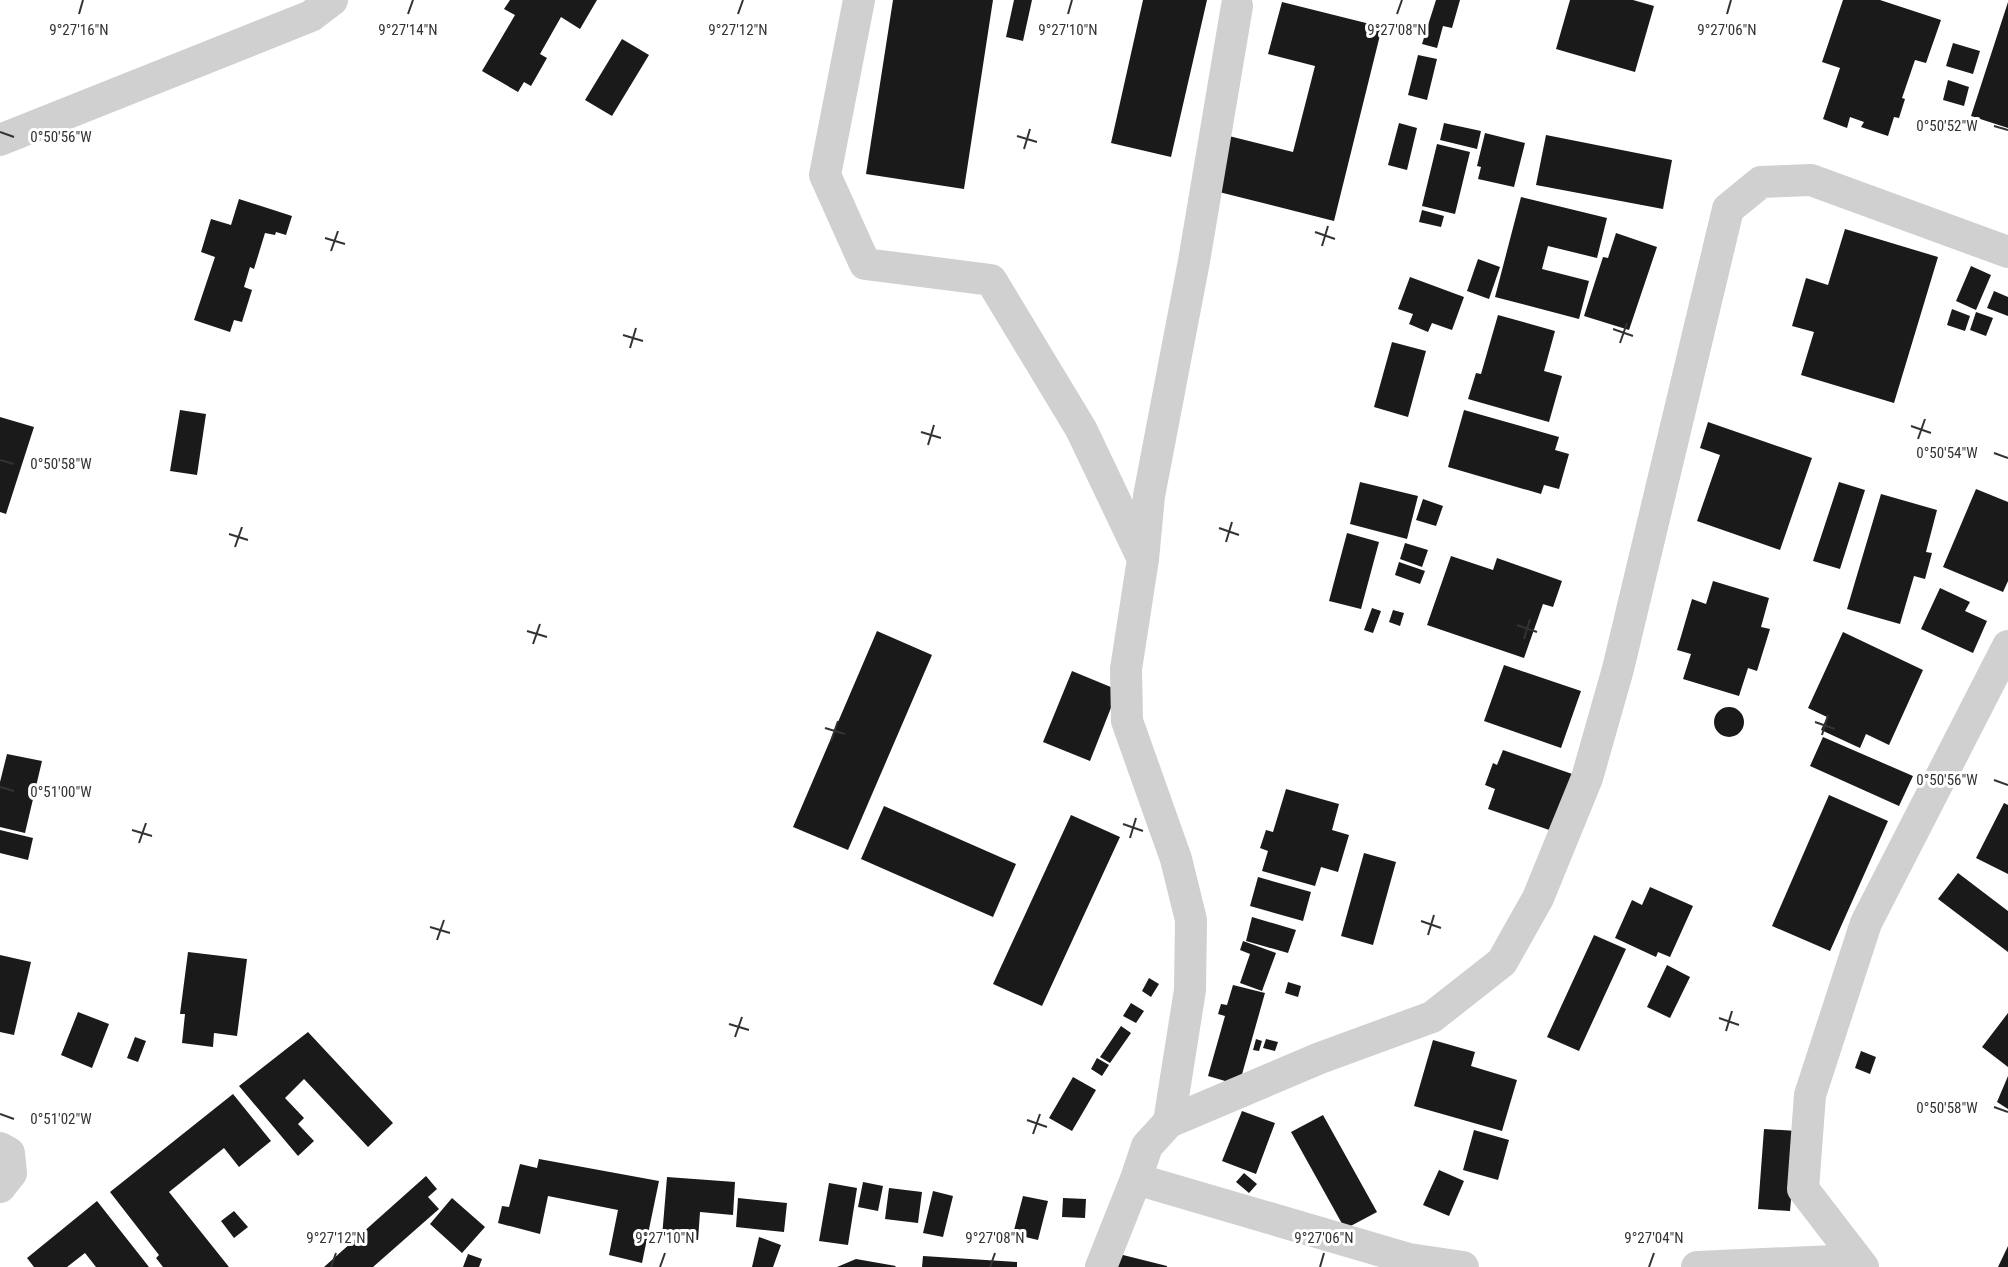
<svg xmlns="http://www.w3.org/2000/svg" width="2008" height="1267" font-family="'Roboto Condensed',sans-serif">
<rect width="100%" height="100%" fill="#fff"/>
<path fill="#1a1a1a" d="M510,0h87l-17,29 -19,-12 -21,37 7,4 -16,28 -7,-4 -6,10 -36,-21 33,-56 -11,-6z
M893,0h100l-29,189 -98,-15z
M1014,0h18l-9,41 -17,-4z
M1143,0h64l-36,157 -60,-14z
M1436,0h24l-8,28 -9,-2 -6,22 -15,-4z
M1570,0h63l21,6 -19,66 -79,-23z
M1843,0h37l61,20 -15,43 -11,-3 -13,38 3,1 -6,19 -5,-1 -6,19 -27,-9 3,-5 -14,-5 -3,11 -24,-9 17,-51 -18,-6z
M1282,2l100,25 -48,194 -119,-30 14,-55 64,16 22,-86 -47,-12z
M2008,2v126l-37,-12z
M622,39l27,16 -37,61 -27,-16z
M1953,43l27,8 -7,23 -27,-8z
M1418,55l19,4 -10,41 -19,-5z
M1948,80l21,7 -5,19 -21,-6z
M1399,123l18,5 -10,42 -19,-5z
M1444,123l37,8 -4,18 -37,-9z
M1485,133l40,10 -11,44 -36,-8 3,-12 -4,-1z
M1546,135l126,25 -9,49 -127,-24z
M1437,144l33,8 -15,62 -33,-8z
M1521,197l86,21 -10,40 -49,-12 -6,23 47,12 -10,38 -84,-22z
M239,199l53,17 -6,19 -10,-3 -1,3 -10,-2 -11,36 -4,-2 -6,20 8,3 -10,32 -8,-2 -4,12 -36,-12 21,-63 -14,-5 10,-33 20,6z
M1422,210l22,6 -3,11 -22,-5z
M1845,229l93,28 -44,146 -93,-28 13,-43 -22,-6 14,-48 22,7z
M1616,233l41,14 -28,83 -45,-14 19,-59 5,1z
M1478,259l22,8 -11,32 -22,-8z
M1971,266l20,9 -15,35 -20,-9z
M1410,277l54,20 -12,33 -20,-7 -4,9 -19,-8 4,-10 -15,-5z
M1994,291l14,6v19l-21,-8z
M1952,309l18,7 -5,15 -18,-6z
M1976,312l17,6 -7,18 -16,-6z
M1498,315l57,16 -11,40 18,5 -13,46 -81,-23 8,-26 5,1z
M1392,342l34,9 -18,66 -34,-10z
M180,410l26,4 -9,61 -27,-4z
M1464,410l95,27 -4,13 14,4 -10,35 -15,-4 -3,9 -93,-27z
M0,417l34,10 -28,87 -6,-2z
M1708,422l104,36 -32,92 -83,-29 23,-66 -20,-7z
M1360,482l58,14 -11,43 -57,-15z
M1839,482l26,8 -25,79 -27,-8z
M1976,489l32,13v79l-5,11 -60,-25z
M1881,494l56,16 -11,42 6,1 -7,26 -11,-3 -14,48 -53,-15z
M1423,499l20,7 -7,20 -20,-6z
M1347,533l32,9 -18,67 -32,-8z
M1405,543l23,7 -6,17 -22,-8z
M1451,556l42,14 4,-12 65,23 -9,26 -10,-3 -19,54 -97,-33z
M1399,562l26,9 -5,13 -25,-9z
M1713,581l56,17 -8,29 9,2 -13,42 -9,-3 -9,28 -56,-17 8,-25 -14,-4 15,-51 14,5z
M1940,588l30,14 -5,9 22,10 -14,32 -52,-24z
M1372,608l9,3 -8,22 -9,-3z
M1393,610l11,3 -4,13 -11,-4z
M877,631l55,24 -84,195 -55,-23z
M1843,632l80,38 -34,75 -23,-11 -6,14 -39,-18 6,-13 -19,-9z
M1504,665l77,26 -20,57 -77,-27z
M1072,671l46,19 -28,71 -47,-19z
M1714 722a15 15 0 1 1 30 0a15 15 0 1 1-30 0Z
M1823,737l90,39 -14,30 -89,-40z
M1503,750l75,26 -20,57 -70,-24 7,-20 -10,-4 8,-22 4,2z
M7,754l35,7 -17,72 -25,-6v-45z
M1286,789l53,15 -7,26 17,5 -11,37 -17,-5 -6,19 -53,-15 6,-20 -8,-3 6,-18 7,2z
M1829,795l59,26 -58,130 -58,-25z
M2004,803l4,2v69l-32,-16z
M884,806l132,58 -23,53 -132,-58z
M1071,815l49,22 -78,169 -49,-22z
M0,830l33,8 -5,22 -28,-7z
M1364,853l32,9 -23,83 -32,-9z
M1958,873l50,38v41l-70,-53z
M1258,877l53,15 -8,29 -53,-15z
M1650,887l43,19 -23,51 -12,-5 -2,5 -41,-19 17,-38 10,5z
M1252,917l44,13 -8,23 -42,-12z
M1594,935l32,14 -47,102 -32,-14z
M1243,941l33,12 -14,38 -22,-8 10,-29 -10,-4z
M188,952l59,7 -10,77 -23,-3 -1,14 -31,-4 3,-29h-5z
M0,955l31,7 -17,73 -14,-3z
M1667,965l23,12 -20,41 -23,-11z
M1149,978l10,6 -8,13 -9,-6z
M1288,982l13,4 -3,11 -13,-4z
M1233,985l32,8 -26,92 -31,-9 17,-60 -7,-2 3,-10 6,1z
M1131,1003l13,8 -8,12 -13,-7z
M78,1012l31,12 -17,44 -31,-13z
M2008,1013v54l-26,-20z
M1121,1026l10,7 -21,30 -10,-6z
M308,1032l85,91 -25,24 -64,-68 -19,19 19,20 -6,6 16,17 -16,15 -59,-70z
M135,1037l11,4 -8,21 -11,-4z
M1256,1039l6,2 -3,10 -6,-1z
M1266,1039l12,3 -3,9 -12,-3z
M1433,1040l42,12 -4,14 46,14 -15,51 -88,-25z
M1861,1051l15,6 -6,17 -15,-6z
M1097,1058l12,7 -7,11 -11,-7z
M2008,1076v33l-11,-7z
M1073,1077l23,13 -24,41 -23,-13z
M233,1094l38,47 -32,26 -15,-19 -55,44 60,75h-66l-7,-9 3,-3 -49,-63z
M1242,1111l33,12 -19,51 -34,-13z
M1323,1115l54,97 -32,17 -54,-97z
M1764,1129l33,2 -7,80 -32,-2z
M1474,1130l35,10 -11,40 -35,-10z
M539,1159l120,22 -17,82 -33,-8 9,-45 -70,-14 -8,38 -42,-11 4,-17 7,1 11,-43 17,4z
M1439,1170l25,11 -15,35 -26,-11z
M1244,1173l13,11 -8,9 -13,-11z
M426,1176l11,13 -9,8 11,12 -66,58h-49z
M667,1177l68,5 -2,33 -33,-3 -2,28 -36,-3z
M863,1182l20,4 -5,25 -20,-4z
M829,1183l28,5 -9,57 -29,-4z
M889,1188l33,4 -4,31 -33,-4z
M933,1191l20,5 -10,41 -20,-4z
M1023,1196l25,5 -10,39 -25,-6z
M452,1198l33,29 -23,26 -32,-29z
M738,1198l49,5 -3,29 -48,-5z
M1063,1198l23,1 -1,19 -23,-1z
M97,1201l52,66h-53l-11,-14 -18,14h-33l-7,-9z
M234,1211l14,16 -14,11 -13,-17z
M759,1237l22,8 -8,22h-21z
M2008,1246v21h-10z
M468,1254l14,5 -3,8h-16z
M1119,1254l48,12v1h-51z
M923,1256l94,6v5h-95z
M856,1259l40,7 -1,1h-58z"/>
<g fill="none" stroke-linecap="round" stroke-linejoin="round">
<path stroke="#d0d0d0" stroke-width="32" d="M859,0l-34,175 40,89 126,16 90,149 62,130
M1237,6l-43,255 -45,235 -6,63 -17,110 1,52 49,138 15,61 -1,70 -21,132 -22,24 -11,33 273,80 54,8
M0,140l311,-124 21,-16
M1169,1122l151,-64 112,-41 70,-55 36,-64 49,-120 31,-109 110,-460 33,-27 50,-2 197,72
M0,1148l9,5 2,20 -11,14
M1101,1267l35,-88
M1697,1267l159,-7
M1863,1267l-60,-78 7,-94 56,-172 142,-277"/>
</g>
<path fill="none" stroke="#333" stroke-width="2" d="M79,14l4,-14M408,14l5,-14M738,14l5,-14M1068,14l4,-14M1397,14l5,-14M1727,14l4,-14M1994,126l14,4M0,132l14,5M1017,136l20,6M1024,149l6,-20M1315,232l20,7M325,238l20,6M1322,246l6,-20M331,251l7,-20M1613,329l20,7M623,335l20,6M1620,343l7,-20M630,348l6,-20M1911,426l20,7M921,432l20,6M1918,439l7,-20M928,445l6,-20M1994,453l14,5M0,460l14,4M1219,528l20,7M229,534l19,6M1226,542l6,-20M235,547l7,-20M1517,625l20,7M527,631l20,6M1524,639l6,-20M533,644l7,-20M1815,722l20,7M825,728l20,6M1822,735l6,-20M831,741l7,-20M1994,780l14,5M0,787l14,4M1123,824l20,7M132,830l20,6M1130,838l6,-20M139,843l7,-20M1421,921l20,7M430,927l20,6M1428,935l6,-20M437,940l7,-20M1719,1018l20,7M729,1024l20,6M1726,1031l6,-20M735,1037l7,-20M1994,1107l14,5M0,1114l14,5M1027,1120l20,7M1033,1134l7,-20M331,1267l5,-14M660,1267l5,-14M990,1267l5,-14M1320,1267l4,-14M1649,1267l5,-14"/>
<g font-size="15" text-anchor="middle" fill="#333" stroke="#fff" stroke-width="6" stroke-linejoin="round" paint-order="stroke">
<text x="79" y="35">9°27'16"N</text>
<text x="408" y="35">9°27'14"N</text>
<text x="738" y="35">9°27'12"N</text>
<text x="1068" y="35">9°27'10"N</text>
<text x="1397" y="35">9°27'08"N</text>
<text x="1727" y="35">9°27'06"N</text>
<text x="1947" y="131">0°50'52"W</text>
<text x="61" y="142">0°50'56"W</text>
<text x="1947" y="458">0°50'54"W</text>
<text x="61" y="469">0°50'58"W</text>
<text x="1947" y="785">0°50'56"W</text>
<text x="61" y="797">0°51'00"W</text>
<text x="1947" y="1113">0°50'58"W</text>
<text x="61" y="1124">0°51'02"W</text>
<text x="336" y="1243">9°27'12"N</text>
<text x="995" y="1243">9°27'08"N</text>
<text x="1654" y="1243">9°27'04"N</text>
<text x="665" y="1243">9°27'10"N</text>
<text x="1324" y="1243">9°27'06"N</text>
</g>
</svg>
